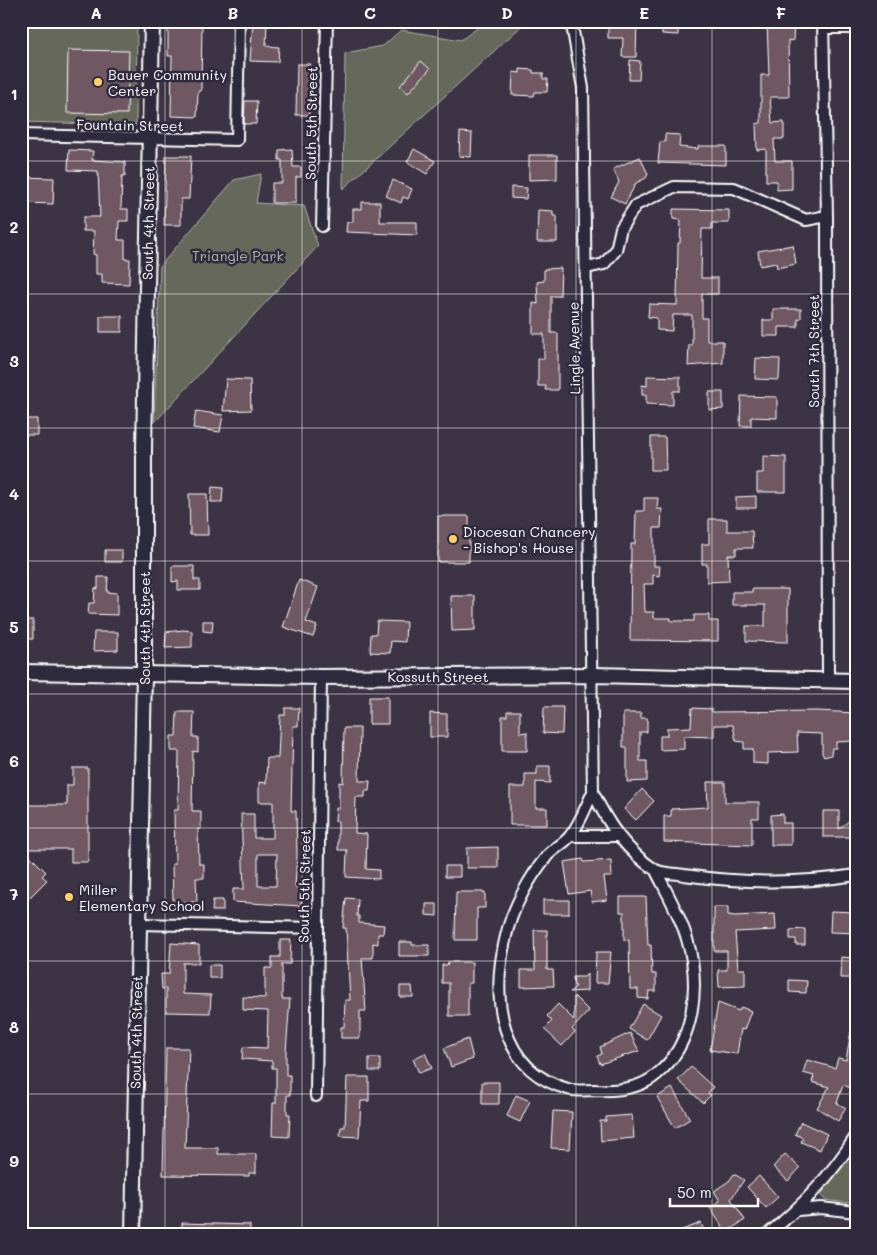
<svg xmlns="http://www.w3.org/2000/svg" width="877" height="1255" font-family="Mali,sans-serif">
<rect width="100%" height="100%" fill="#3c3344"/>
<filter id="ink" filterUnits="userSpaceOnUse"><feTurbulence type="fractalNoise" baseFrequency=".02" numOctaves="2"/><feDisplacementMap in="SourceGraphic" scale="10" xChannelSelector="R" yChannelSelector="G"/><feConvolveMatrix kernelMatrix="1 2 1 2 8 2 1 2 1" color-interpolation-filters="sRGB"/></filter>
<g filter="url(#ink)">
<path fill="#65685a" stroke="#b2b4ac" d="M21,21h116l-1,104 -115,-3z
M487,21h40l-184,168 2,-136 38,-7 18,-16 60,10z
M261,174l-5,29 48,3 14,40 -164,177 6,-157 74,-86z
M856,1146v58l-31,-4 -4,-4 1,-3z"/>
<path fill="#705962" stroke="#fff" fill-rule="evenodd" d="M168,21h34l-1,70h-3l-1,26 -26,-1 1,-60h-4z
M253,21l14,1 -1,24 13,1 -1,15 -28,-1z
M663,21l15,1v13l-16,-1z
M767,21l27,1 -1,19 -5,-1 1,57h-19l2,26 12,-1v17h-10l1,22h17v28l-15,1v-9h-11v-32l-9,1 -1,-26 5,-1v-48h8z
M608,22h29l-1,35h-14l1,-19h-15z
M68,50l61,1 -2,63 -60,-1z
M630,60l10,1 -1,19h-10z
M421,61l9,8 -22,24 -8,-7z
M297,64h13l-1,51h-13z
M520,69l13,1v3h10v6h5l-1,13h-12l-1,4 -22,-1 1,-23 7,1z
M245,101h12l-1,23h-12z
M460,132l12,1 -1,24 -12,-1z
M665,134l15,1 -1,12 19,2v-3h28v19l-68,-2 2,-21h5z
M292,149l1,18h8v10h-5v26h-24v-20h10v-23h-3v-10z
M414,149l21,12 -8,13 -20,-12z
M69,150l24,1 -1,9 33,2v14h-3l-1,33h7v12h-9l-1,19h7v19h5l-1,25 -27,-1v-9h-6v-19l-3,-1 1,-23h-11v-14h17l-2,-46 -30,-1z
M529,155h28v24l-28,1z
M166,156h25l-2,43h-8v26h-17z
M640,157l8,17 -2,4 -10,5 -11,21 -14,-7 8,-15 -6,-13z
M21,177l33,1 -1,26 -28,-1v-4h-4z
M393,180l19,9 -4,10 -5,-2 -2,6 -15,-7z
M511,187l16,1 -1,11 -15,-1z
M362,202h18v20h37v13l-71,-3 1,-10h6v-13h9z
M673,209l56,1v13h-17v6h-10l-1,49h17v16h-16v24h5v23h16v22l-35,3 1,-21h3v-30h-19l-1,16 -15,-1v-12l-9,-1 1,-13 28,1 1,-62h2l1,-23 -8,-1z
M538,210l15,1v5h4v26h-20z
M793,245l3,19 -19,4 -1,-5 -16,3 -2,-15z
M561,268l-1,28h-9v37h7v57h-13l1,-4h-8v-27h6v-25h-11v-31l5,1 -1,-22 7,-1v-12z
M773,309h28v9l-3,1v8h-19v9h-16v-16h10z
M100,316h22v16h-22z
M756,358l24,1 -1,21 -24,-1z
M647,376l33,1v14h-7v14l-27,-1v-9h-4v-10l5,1z
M226,379l24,1 1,30 -28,1z
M709,392h14v17l-14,1z
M741,396l36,1v21l-26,-1v9h-11z
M196,411l27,4 -3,17 -27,-4z
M21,419h16v16h-16z
M651,437h14l1,33h-15z
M763,456l23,1v35h-29v-19h6z
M212,487l11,1 -1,14h-11z
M189,494h18l1,41h-18z
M756,496v12h-20v-11z
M644,498h14l-1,11h5l-1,19h-7v38h6l-1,10 -6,-1v9h-9l1,28h9v6h17v3h23v-6h15v6h9v20l-88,-1 1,-96h4l1,-33h8z
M438,516h31v46h-31z
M709,519h18v12h25l1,17h-17v7h-8l1,26 -22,1v-18h-5v-20h7z
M105,550h17v12h-17z
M172,566h22v14h6v10h-22v-9l-6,1z
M98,577h10l-1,15 10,1v22l-29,-1 1,-11h5l1,-15 3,1z
M299,580l19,7 -12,35 11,4 -4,11 -30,-10z
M752,589h36v53l-42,-1v-15h19v-21h-33v-13h20z
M451,596h24v34l-23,1z
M21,620h12v19h-12z
M203,621h10l-1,11 -9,-1z
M377,621l29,1 -1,20 -14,-1 -1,12 -20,-1 1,-18h5z
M183,630l9,1v16l-27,1 1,-16z
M94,632h24v18l-25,1z
M369,697h19v27h-19z
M544,707h19l-1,27 -19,-1z
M285,708h14l-1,18h-5l-2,85h5l1,43 -2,33h7l-1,19 -68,-4v-13h11l-3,-75h13v24h19v-36h-14v-20l7,1 1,-25h11l2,-43h5zM258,854h19l-1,32h-18z
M692,708l20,1v3l106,-1 38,2v28l-20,1v6h-4l-1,7 -7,2 -2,-4v-19l-25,-1 1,19 -30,1v11l-15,-1v-14h-9v-7l-8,-1 -3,-16h-19v12l-30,-1v13l-24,1v-14h7v-8l24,-1z
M507,711h13v22l7,-1v19h-25v-35h5z
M177,712h17l-1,25h5v15l-5,-1 -1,60h9v18h-3l1,35h5v14h-8l1,24h-24l-1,-38h3l-1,-54h4l1,-59h-8v-15h5z
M430,713l17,1v23h-17z
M623,713h18v5h6v14h-7v29h7v20l-20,1v-35h-4z
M344,728h16l-1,53h11l-1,10h-4v6h-9l-1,36 12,1 -1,35 13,1v9l-33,-2 1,-27h-9v-29h-3l1,-13h3v-26l4,1z
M537,766h13v17l-14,-1v26h11v17h-37v-38h15v-13h12z
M73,768h15v94h-17v-13h-48l23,23 -4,4 5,4 -26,26v-101h46v-20h6z
M707,782h18v20h34v16h-7v27l-88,-3v-26h7v-7l37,-2z
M642,789l12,12 -18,19 -12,-11z
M823,811h16v18l17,-14v22h-33z
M783,814v9h8v22h-20v-30z
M498,847v21h-31v-20z
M583,859l1,3 27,-2 1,17h-8l3,23 -15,2 -2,-11 -21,3 -5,-32z
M445,866h15v11h-15z
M456,892h29v16h-8v32h-22z
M620,897h26l2,48h3l1,29h4v17h-7l-1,8 -10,-1v-9h-8l-1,-49h-5v-28h-4z
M346,898l12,1 -1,17h2v7l25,2 -1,9h-5v10l-5,-1v15h-11l4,53h-6v27h-19v-11h3l1,-27h5l-4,-72h-3z
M213,900h10v11h-11z
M543,900h26v14h-26z
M426,904h11v12l-11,-1z
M714,907h14v8l7,1 40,-2 1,16 -41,2 3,37h7v17l-26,1 -1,-17h9v-19h-13z
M831,911l25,1v21l-26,-1z
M805,929v16h-9v-6h-6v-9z
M534,930h13v40h6l1,16 -33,1v-17h14z
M280,940h11l-1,24h-8v35h8l-4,53v23h4v20h-3v19h3l-1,23 -17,-1 1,-33h3v-35h-4v-7l-30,-2 1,-12 24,1 1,-37 -25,-1v-13l22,1v-30h7v-11h8z
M399,942h13v3h17v11h-30z
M171,943l28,2v18h-16v31l28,1 -1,18 -44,-1v-23h-4l-1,-15h8z
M596,952h15l-3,31h-13z
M841,957l15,1v20h-16z
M448,962h24v21h-4v33h-19v-33h-7v-18h5z
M209,965h11v13h-11z
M587,974v17l-17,1 6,-6h-2l-1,-9h11z
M789,980l18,1 -1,12 -17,-1z
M400,986h12l1,11h-13z
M574,996l15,15 -17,18 3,3 -13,14 -18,-17 8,-8 -5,-5 11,-12 16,16z
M718,1003l21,8 2,-4 10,4 -7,19 -3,-1 -4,25 -27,-4z
M643,1004l18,11 -14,25 -18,-11z
M851,1031h5v59l-13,-5 -6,18 9,5 -8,13 -21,-13 12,-21 -17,-5 2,-6 -11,-3 4,-13 28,8 3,-10 8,2z
M630,1033l9,18 -39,13 -3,-8 5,-2 -2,-7z
M468,1039l5,20 -22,8 -7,-19z
M166,1048h23l-4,100h33v6h38v19h-7v3l-86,-1z
M425,1053l7,15 -13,5 -6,-14z
M369,1058h11v13h-11z
M691,1067l22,20 -5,6 3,2 -8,8 -25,-23z
M347,1077h22v24h-8l-2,36 -19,-1 1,-9h4z
M482,1082h17v22h-17z
M672,1088l18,31 -15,9 -18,-31z
M516,1095l14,6 -10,21 -13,-6z
M553,1111l19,1 -2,37 -19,-1z
M632,1115l2,23 -33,3 -1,-20h6v-4z
M801,1122l26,12 -7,16 -19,-8 2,-4 -8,-4z
M785,1154l15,14 -12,13 -15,-14z
M734,1174l10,6 -13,19 14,21 -19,12 -16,-24 10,-7 -6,-10 15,-10z
M759,1176l19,21 -12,11 -19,-21z
M182,1223l68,2v9h-68z
M701,1223l4,11h-31v-1z"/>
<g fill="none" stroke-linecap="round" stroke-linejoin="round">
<g stroke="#fff" stroke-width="14">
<path id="street" d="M569,21l4,10 10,57 10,704c-7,14 -13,32 -23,44 -6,8 -16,12 -23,20 -18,22 -35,53 -41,80 -15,60 -8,134 62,153 8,3 18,1 26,1 20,1 46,-1 62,-15 39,-31 45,-90 31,-136 -7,-24 -20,-46 -31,-68
M823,21l4,195 1,464
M823,28h33
M21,135l216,5 2,-119
M322,226l5,-205
M587,268l17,-4 12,-14 5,-22 15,-23 38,-18 60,1 72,32 21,-4
M593,792c14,31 32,58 61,77 7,5 21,4 30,6 56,8 115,9 172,0
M570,836h47
M139,924l178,4
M316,1096l5,-419
M798,1210l23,-2 35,4
M768,1234c35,-28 64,-60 88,-98"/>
</g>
<g stroke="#fff" stroke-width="18">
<path id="secondary" d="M21,672l300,5 272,-2 263,6
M133,1234l11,-561v-224l8,-428"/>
</g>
<use href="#street" stroke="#2f2a3d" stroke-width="10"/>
<use href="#secondary" stroke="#2f2a3d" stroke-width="14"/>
</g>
</g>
<path fill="none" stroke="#fff" stroke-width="1" stroke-opacity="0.55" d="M165,21v1213M302,21v1213M438,21v1213M576,21v1213M712,21v1213M21,161h835M21,294h835M21,428h835M21,561h835M21,694h835M21,828h835M21,961h835M21,1094h835"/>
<g fill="#ffd166" stroke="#2f2a3d" stroke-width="2">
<circle cx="98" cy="82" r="5"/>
<circle cx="453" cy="539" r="5"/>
<circle cx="69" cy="897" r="5"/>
</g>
<g text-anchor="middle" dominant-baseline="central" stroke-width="5" stroke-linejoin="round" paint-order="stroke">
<g font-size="14" fill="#fff" stroke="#2f2a3d" text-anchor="start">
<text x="108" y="74">Bauer Community<tspan x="108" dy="16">Center</tspan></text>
<text x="463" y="531">Diocesan Chancery<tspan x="463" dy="16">- Bishop's House</tspan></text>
<text x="79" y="889">Miller<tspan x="79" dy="16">Elementary School</tspan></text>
</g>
<g font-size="14" fill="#fff" stroke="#2f2a3d">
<text transform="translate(311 123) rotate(-89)">South 5th Street</text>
<text transform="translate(130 125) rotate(1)">Fountain Street</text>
<text transform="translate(148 223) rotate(-89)">South 4th Street</text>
<text transform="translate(574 348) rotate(-91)">Lingle Avenue</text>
<text transform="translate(813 351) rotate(-90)">South 7th Street</text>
<text transform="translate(144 628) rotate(-90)">South 4th Street</text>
<text x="438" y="676">Kossuth Street</text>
<text transform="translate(304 886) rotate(-89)">South 5th Street</text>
<text transform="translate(136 1032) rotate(-89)">South 4th Street</text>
</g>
<g font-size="14" fill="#b2b4ac" stroke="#2f2a3d">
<text x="238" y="255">Triangle Park</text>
</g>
</g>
<rect width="877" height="1255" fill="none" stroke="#2f2a3d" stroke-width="55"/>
<path d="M670 1198v8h88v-8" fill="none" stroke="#ffffff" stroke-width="2.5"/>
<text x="677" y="1198" font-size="15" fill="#ffffff" stroke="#2f2a3d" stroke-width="4" paint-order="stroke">50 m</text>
<rect x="28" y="28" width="822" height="1200" fill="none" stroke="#fff" stroke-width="2"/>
<g font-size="16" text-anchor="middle" font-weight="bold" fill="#fff">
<text x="96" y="19">A</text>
<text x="233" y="19">B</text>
<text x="370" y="19">C</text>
<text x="507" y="19">D</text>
<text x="644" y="19">E</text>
<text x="781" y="19">F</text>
<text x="14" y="100">1</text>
<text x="14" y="233">2</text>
<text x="14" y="367">3</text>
<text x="14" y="500">4</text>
<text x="14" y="633">5</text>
<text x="14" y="767">6</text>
<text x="14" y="900">7</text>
<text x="14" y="1033">8</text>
<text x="14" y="1167">9</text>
</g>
</svg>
